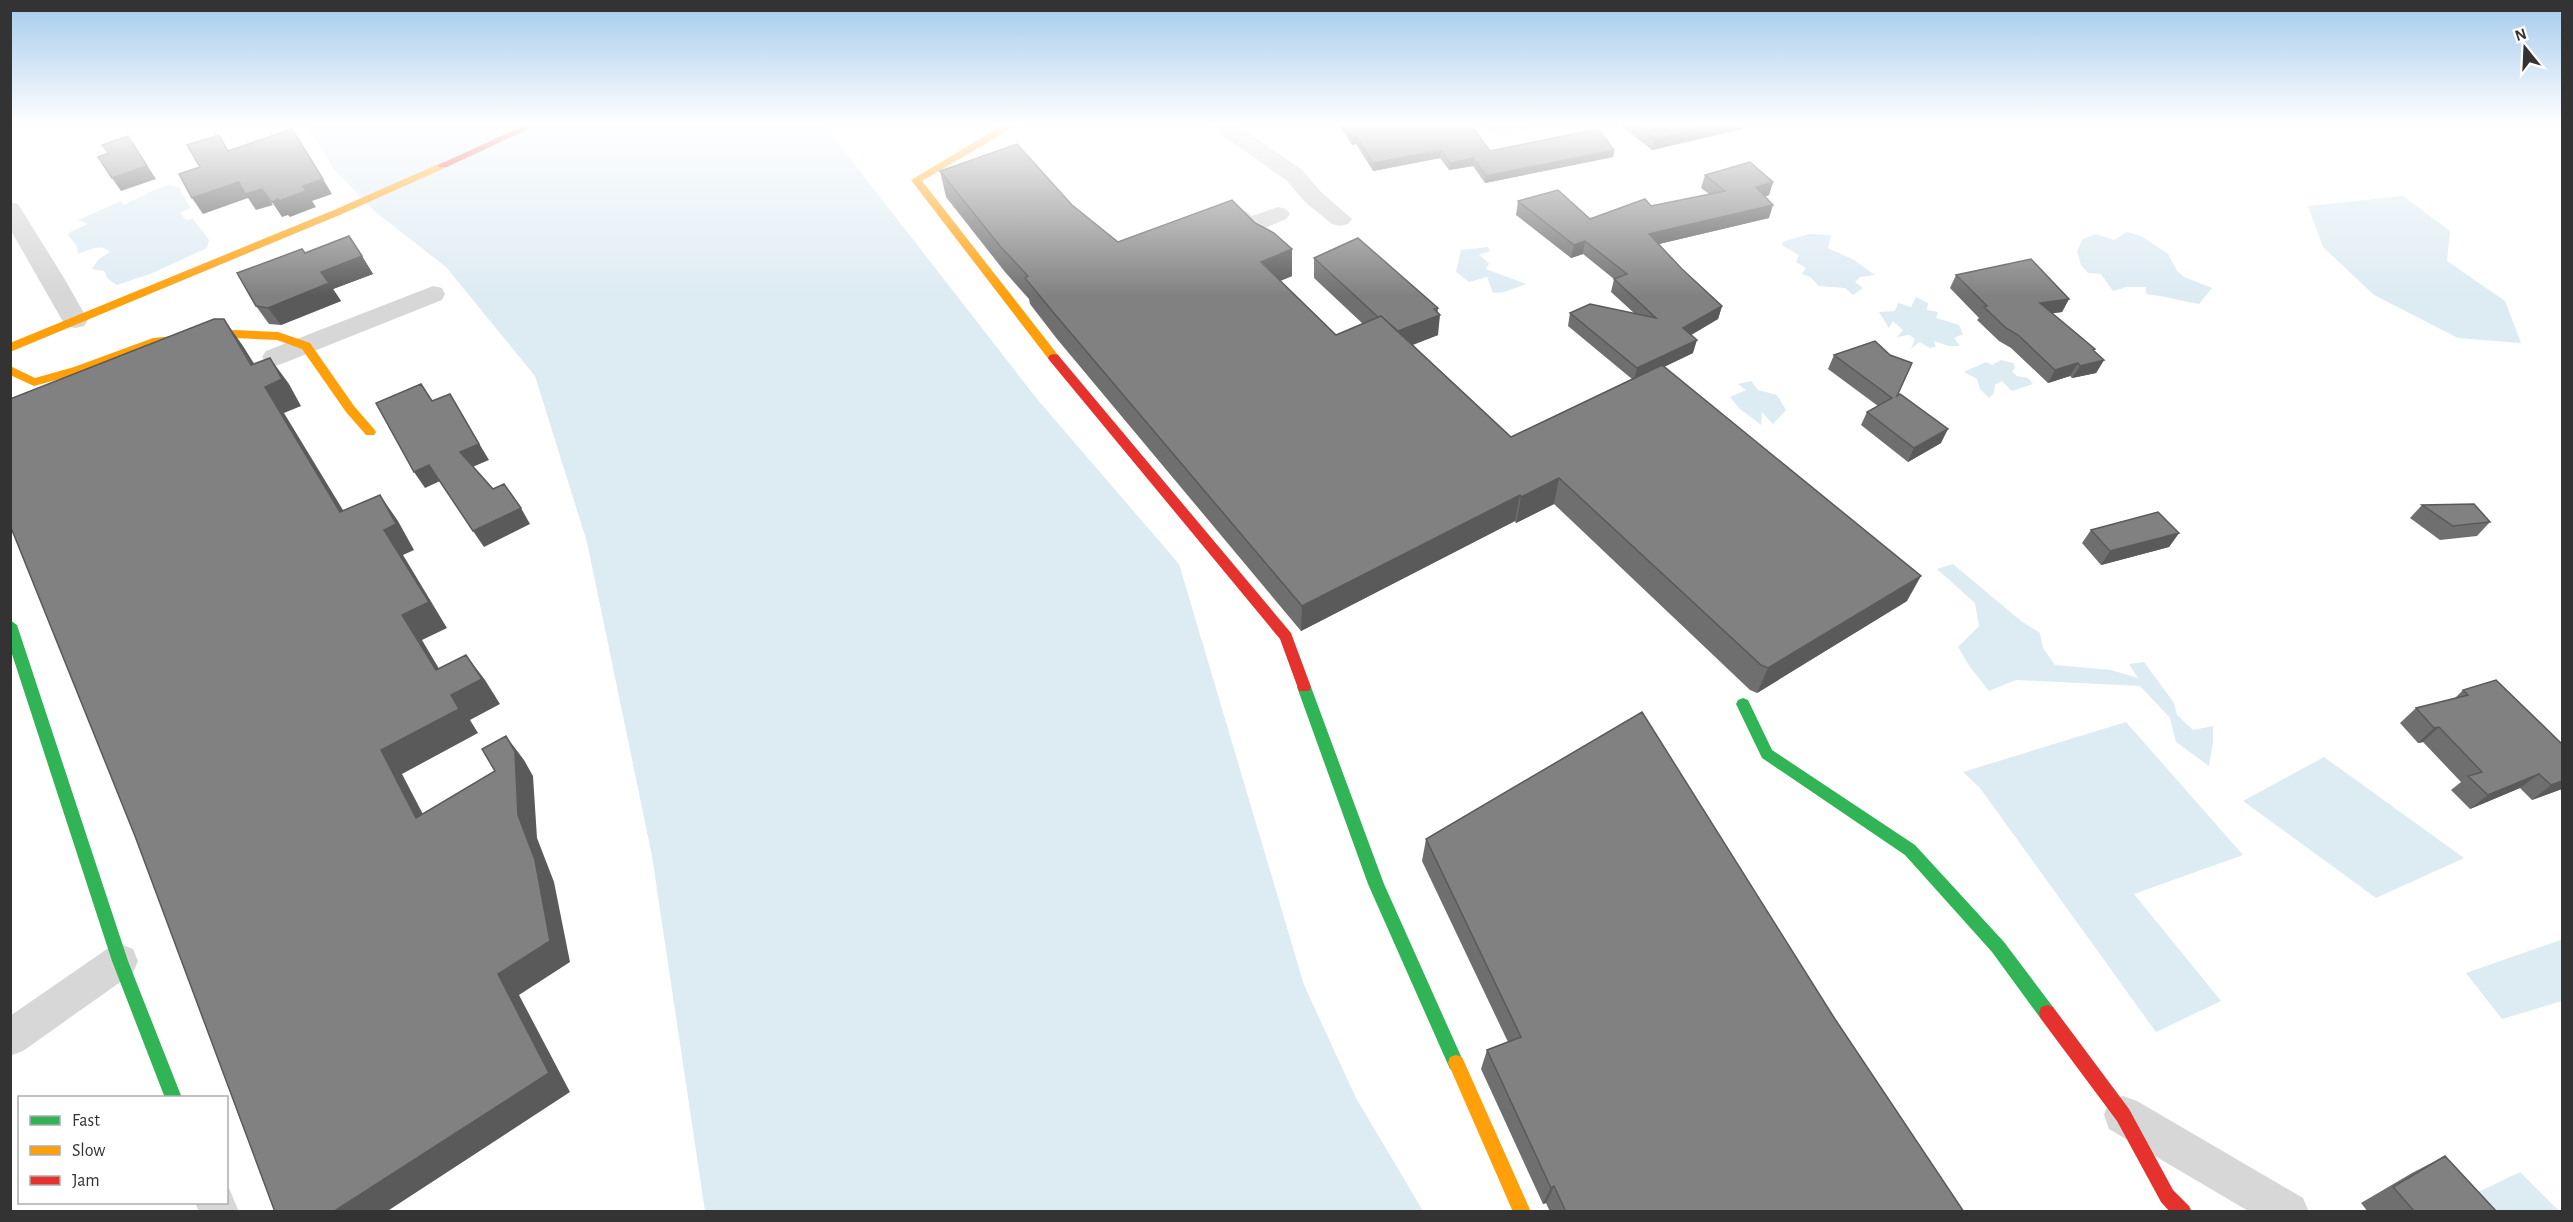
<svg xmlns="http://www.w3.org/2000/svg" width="2573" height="1222" font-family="'Alegreya Sans',sans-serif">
<rect width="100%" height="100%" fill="#fff"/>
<path fill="#ddebf3" d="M306,125h518l213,274 142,165 125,421 52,113 67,113h-718l-53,-355 -65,-314 -52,-166 -89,-109 -73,-57 -39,-41z
M1489,125h50l-38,11 -12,-5z
M170,185l9,2 11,21 -10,5 6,7 7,-1 16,21 -2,8 -57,26 -33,11 -9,-6 -4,-8 -12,-2 7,-10 11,-7c-9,-9 -21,-2 -32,2l-1,-8 -9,-11 2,-3 18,-8 -10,-4 43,-19 2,4c17,-7 29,-16 47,-20z
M2403,196l47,35 -3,30 58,40 16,42 -63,-5 -84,-43 -51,-48 -15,-41z
M2127,232l14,4 27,18 9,17 7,6 28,11 -13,16c-18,-3 -34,-8 -53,-10v-7h-19l-14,4 -12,-17 -13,-1 -7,-8 -4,-14 6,-12 13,-5 18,6z
M1809,234l22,1 -3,13 26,12 21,15 -15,2 -5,5 8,6 -10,7 -8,-7 -26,-2 -9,-9 -8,-3 4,-6 -10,-6 3,-7 -16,-9 -1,-4z
M1488,247l2,4 -11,4 10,8 -3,6 40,15 -22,8 -11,1 -6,-16 -18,5 -13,-10 5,-22z
M1916,297l12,6 -1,7 11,2 -2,6 23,7 4,9 -9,4 6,8h-11l-15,-5 2,6 -6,1 -11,-6 -8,7 4,-10 -6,-4 -12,2 6,-7 -10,-9 -4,7 -10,-16 16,-1 3,-8 13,4z
M2001,360l12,3 2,5 -3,4 5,4 11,2 5,6 -21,7 -10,-10 -7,4 -1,8 -5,5 -9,-9 -3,-10 -13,-7 22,-10 6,3z
M1751,381l7,9 19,5 9,15 -13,14 -11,-12 -1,13 -21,-16 -10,-12 16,-7 -8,-6z
M1953,564l68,57 19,12 3,15 12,17 56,5 27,8 -9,-14 15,-2 30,41 3,12 16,15 20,-4v16l-4,24 -33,-24 -6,-24 -30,-32 -124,-6 -27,11 -19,-24 -12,-20 21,-21 -4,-23 -38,-34z
M2126,722l117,133 -109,39 87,107 -65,31 -176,-244 -17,-16z
M2324,757l140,101 -88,40 -133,-97z
M2561,940l1,61 -60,18 -36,-46z
M2520,1172l39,39h-69l-18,-16z"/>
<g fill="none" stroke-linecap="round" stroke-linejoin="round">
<path fill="#d7d7d7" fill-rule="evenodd" d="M1212,125h25l65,45 19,22 31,27 -4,5 -8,2 -8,-2 -27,-22 -19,-22 -71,-50z
M10,202l8,2 46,74 24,42 -4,6 -9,2 -9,-2 -4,-6 -52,-91z
M1278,207l8,2 4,5 -4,5c-16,6 -37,20 -52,6l-14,4 -8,-2 -4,-5c9,-13 33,-18 44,-6z
M433,286l9,2 3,6 -3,6 -158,63 -9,3 -9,-3 -4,-6 4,-6z
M120,944l13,5 5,12 -5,12 -110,78 -13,5v-40l97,-67z
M2123,1096l14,5 166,97 6,14h-59l-141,-83 -5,-14 5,-14z
M226,1187l3,1 10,24h-40l-4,-10h31z"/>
<path fill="#30b455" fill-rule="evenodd" d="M10,620l7,5 111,336 54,137h-17l-53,-137 -102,-313z
M1304,681l5,2 2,4 73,197 80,179 -2,6 -6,2 -6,-2 -82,-185 -71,-197 2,-4z
M1743,698l5,2 24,50 143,95 89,97 49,65 2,6 -2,6 -6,2 -6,-2 -49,-67 -87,-97 -143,-97 -26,-54 2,-4z"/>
<path fill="#ff9f0a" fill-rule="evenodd" d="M1003,125h10l1,2 -92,54 136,174 2,3 -2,3h-8l-139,-181z
M443,162l4,1v4l-105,47 -332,138v-9l324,-133z
M235,330l43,2 32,11 44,63 20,23 2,3 -2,3h-8l-20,-23 -44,-63 -25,-9 -42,-2 -81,8 -72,27 -48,13 -24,-11v-9l25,12 39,-11 79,-29z
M1456,1055l6,2 69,155h-18l-65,-149 2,-6z"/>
<path fill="#e5322d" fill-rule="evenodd" d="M525,125h12l-90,42h-8l-1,-2z
M1054,354l4,1 233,278 20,54 -2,4h-10l-19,-52 -230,-278 -2,-3 2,-3z
M2047,1005l6,2 76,102 44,81 16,16 3,6h-22l-9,-10 -44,-81 -76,-102 -2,-6 2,-6z"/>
</g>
<path fill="#6f6f6f" d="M1339,125h132l19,26 124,-1 -1,7 -128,26 -12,-17 -24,4 -9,-12 -67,13 -17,-27 -4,1z
M1620,125h78l2,3 1,-3h42l-1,4 -90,21z
M940,171l132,34 46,37 174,34 -12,5 56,54 27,-11 -49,-46v-20l123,54 1,23 -25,10 98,92 121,-58 -64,-53 2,-13h64l-23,-21 3,-13 -31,-25 -12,4 -55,-43 2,-14 72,18 119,-25 -8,-6 4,-13 68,7 -4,13 -4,2 4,21 -110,26 23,25 40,37 -4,13 -27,16 2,18 -29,14 243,234 -150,92 -7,-3 -196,-186 -38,19 -1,-2 -214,110 -244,-292 -27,-35 -1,-5 -24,-27 -59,-75z
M305,253l57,3 11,18 -40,15 8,12 -60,24 -12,-1 -13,-18z
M1956,275l113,24 -7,13 -10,1 52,47 -8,13 -24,5 -2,-2 -22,7 -37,-35 -12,-7 -22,-21 2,-2 -29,-30z
M1834,355l63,41 44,47 -33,19 -47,-37 6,-13 11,-6 -50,-37z
M2422,505l68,17 -13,14 -37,4 -30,-22z
M2091,530l88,3 -10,14 -68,18 -19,-22z
M2463,690l99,99 -30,11 -12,-12 -50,21 -19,-19 10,-8 -38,-40 -5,1 -18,-20 16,-15 38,-9z
M1426,839l407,177 131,196h-414l-4,-9 -3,1 -62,-135 6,-19 21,-8 -86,-181z
M2445,1156l52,56h-129l-7,-9 51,-30z"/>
<path fill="#5a5a5a" d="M1716,125h27l-1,4 -90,21 3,-11z
M128,136l28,43 -35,12 -9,-13z
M1357,137l-1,7 -4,1v-7z
M1441,150l-1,8 -67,13v-8z
M1614,150l-1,7 -128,26 1,-7z
M1473,158v8l-24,4 1,-7z
M323,179l9,15 -20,7 4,6 -26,10 -2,-2 -6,2 -10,-15 6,-3 25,-13z
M239,182l23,7 11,16 -17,5 -8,-12 -45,16 -11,-16z
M1773,182l-4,13 -17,5 4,-13z
M1773,205l-4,13 -123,29 3,-13z
M1585,241l-2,13 -12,4 3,-13z
M1292,249v27l-31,13v-27z
M362,256l11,18 -40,15 8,12 -60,24 -13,-17 53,-36z
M2069,299l-7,13 -28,4 6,-13z
M1722,306l-4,13 -39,23 4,-14z
M1438,308l-1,8 3,-1 -2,20 -45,17 2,-20z
M224,319l19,27 25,40 2,-28 19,26 12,22 -17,7 76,125 -20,-26z
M1697,340l-4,13 -59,28 3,-13z
M2104,360l-8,13 -24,5 8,-12z
M2078,363l-8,13 -22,7 7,-13z
M459,410l30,50 -19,8 -10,-16z
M1948,429l-7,14 -33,19 6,-14z
M429,465l11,16 -15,7 -11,-16z
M1559,478l-5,26 -38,19 5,-26z
M380,495l18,26 16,29 -11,5 44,73 -25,12 32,54 12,-39 19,25 15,24 -30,16 8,13 -76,41 35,67 -21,-23 -35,-68 55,-80 -34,-55 -18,-85z
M1520,495l-5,26 -214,110 1,-25z
M521,508l9,16 -46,23 -11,-16z
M2179,533l-10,14 -68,18 9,-14z
M1921,576l-14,25 -150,92 11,-25z
M2439,727l-16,15 -5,1 16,-15z
M506,736l18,24 9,16 4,62 17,44 16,80 -51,33 51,97 -184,120h-53l165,-238 20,-159z
M2539,774l-19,14 -50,21 18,-14z
M2562,781v8l-30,11 19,-15z
M1554,1186l-8,17 -3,1 8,-16z"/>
<path fill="#818181" stroke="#5a5a5a" stroke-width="1.5" d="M1344,125h127l19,26 108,-22 16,21 -128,26 -13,-18 -23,5 -9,-13 -68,13 -16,-26 -5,1z
M1637,125h61l2,3 1,-3h15l-61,14z
M292,129l31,50 -20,7 3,5 -27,10 -1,-2 -6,3 -10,-13 -17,5 -6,-12 -47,16 -13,-24 21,-7 -13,-22 32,-10 9,16z
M128,136l19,30 -35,12 -14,-21 11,-4 -7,-8z
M1017,144l55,61 46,37 114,-42 23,23 19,10 18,16 -31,13 75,73 45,-19 130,121 151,-72 259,211 -153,92 -7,-3 -202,-187 -38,19 -1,-2 -218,111 -249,-294 -28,-34 3,-2 -28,-30 -60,-75z
M1750,162l23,20 -17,5 17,18 -124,29 33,35 40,37 -39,22 14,12 -60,28 -67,-55 20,-9 66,14 -42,-39 13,-5 -42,-33 -11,4 -56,-44 40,-11 32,29 55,-20 6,7 74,-15 -20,-16z
M349,236l13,20 -41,16 8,11 -61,25 -12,-2 -19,-33 65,-24 3,4z
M1358,238l80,70 -4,1 6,6 -42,16 -17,-15 -3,1 -64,-59z
M2031,259l38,40 -29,4 55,46 -2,1 11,10 -24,6 -2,-3 -23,7 -37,-35 -12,-7 -22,-21 3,-1 -31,-31z
M214,319h10l27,46 19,-7 12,21 -17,8 75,125 40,-17 16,29 -12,6 45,72 -27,13 34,55 30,-15 16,24 -31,16 8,14 -78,41 35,68 79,-47 -13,-22 24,-13 9,16 3,63 17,45 15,81 -52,33 51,99 -216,139h-58l-140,-376 -125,-311v-126z
M1875,341l15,14 22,8 -15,33 3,-2 48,35 -34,19 -47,-36 25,-14 -58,-43z
M421,384l11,17 18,-7 29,50 -19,8 33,37 11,-5 17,24 -48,23 -44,-66 -15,7 -38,-69z
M2474,504l16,18 -37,4 -31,-21z
M2158,512l21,21 -69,18 -19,-21z
M2496,680l66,64v37l-11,4 -12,-11 -51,21 -20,-19 14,-4 -43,-45 -5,1 -18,-20 52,-13 -5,-5z
M1642,712l191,304 131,196h-398l-12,-26 -3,2 -64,-138 34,-13 -95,-198z
M2445,1156l52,56h-82l-22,-25z"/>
<linearGradient id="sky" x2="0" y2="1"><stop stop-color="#a3caec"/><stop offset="0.42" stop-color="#fff"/><stop offset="1" stop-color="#fff" stop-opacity="0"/></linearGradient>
<rect width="2573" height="296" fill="url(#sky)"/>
<rect width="2573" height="1222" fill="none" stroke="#333333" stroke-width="24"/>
<rect x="18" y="1096" width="210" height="108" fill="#ffffff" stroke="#adadad" stroke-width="1.5"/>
<rect x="30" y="1116" width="30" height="9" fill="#30b455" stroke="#adadad" stroke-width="1.5"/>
<text x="72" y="1126" font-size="18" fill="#333333">Fast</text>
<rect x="30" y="1146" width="30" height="9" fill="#ff9f0a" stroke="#adadad" stroke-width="1.5"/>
<text x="72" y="1156" font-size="18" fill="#333333">Slow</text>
<rect x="30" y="1176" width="30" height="9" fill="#e5322d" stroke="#adadad" stroke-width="1.5"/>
<text x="72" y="1186" font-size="18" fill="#333333">Jam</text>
<g transform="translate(2525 48) rotate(342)" stroke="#ffffff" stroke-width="4.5" paint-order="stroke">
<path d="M0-4.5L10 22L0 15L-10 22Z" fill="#333333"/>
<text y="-9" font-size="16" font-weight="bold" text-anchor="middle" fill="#333333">N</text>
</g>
</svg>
